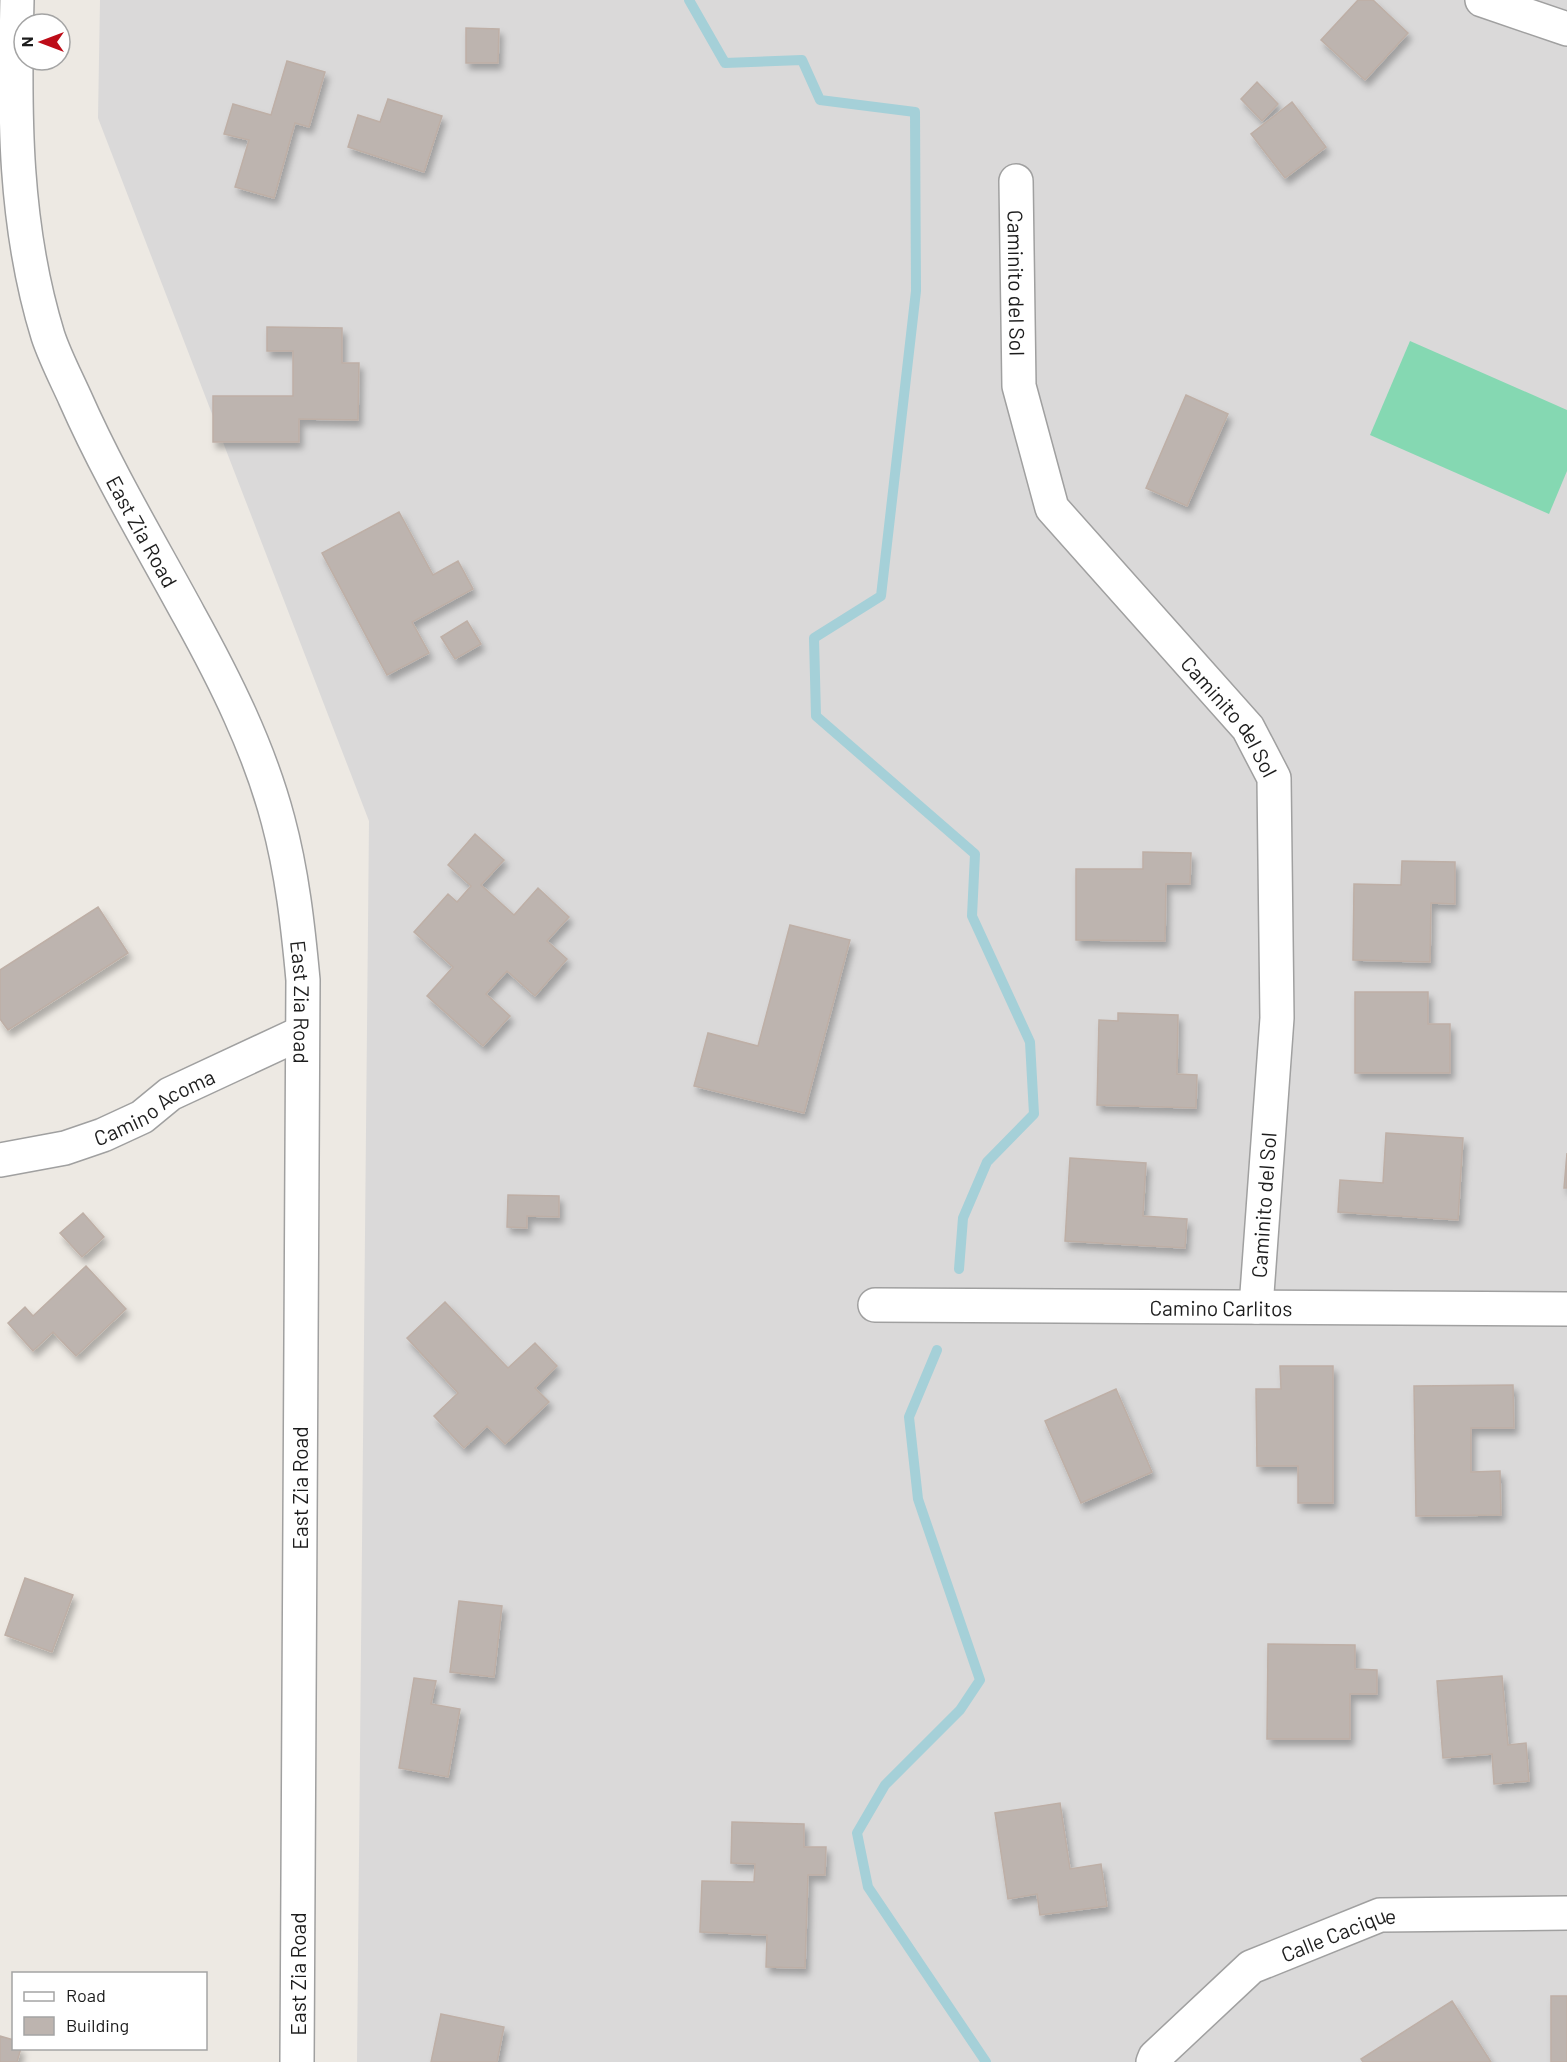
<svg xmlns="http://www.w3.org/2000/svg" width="1567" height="2062" font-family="Barlow,sans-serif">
<defs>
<filter id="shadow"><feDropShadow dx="3.5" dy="6" stdDeviation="3" flood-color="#0004"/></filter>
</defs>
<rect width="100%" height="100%" fill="#ede9e3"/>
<path fill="#dad9d9" d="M100,0h1467v2062h-1210l12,-1241 -271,-703z"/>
<path fill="#85d8b2" d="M1410,341l157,69v61l-18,43 -179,-79z"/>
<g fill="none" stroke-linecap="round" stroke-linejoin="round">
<path stroke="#a5d0d8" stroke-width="10" d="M689,0l36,63 77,-3 18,40 95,12 1,179 -35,305 -67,42 2,78 159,138 -3,62 58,126 4,72 -47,48 -24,56 -4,51
M937,1350l-28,67 9,82 62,181 -20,30 -75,75 -28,48 11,54 118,175"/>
</g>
<path fill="#bdb4af" stroke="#beafa6" stroke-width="1.5" filter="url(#shadow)" d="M1358,0h15l35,33 -43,47 -44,-40z
M466,28l33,1 -1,34h-32z
M287,61l38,11 -16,55 -14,-4 -21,75 -39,-11 14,-47 -25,-6 9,-30 38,11z
M1257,82l21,22 -16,17 -21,-22z
M388,99l54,17 -18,56 -76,-25 10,-32 22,7z
M1292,102l34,45 -41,31 -34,-44z
M267,327l75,1v35h17l-1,57 -59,-1v23h-86v-46h80v-45h-26z
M1186,395l42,19 -41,92 -41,-18z
M399,512l34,63 25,-14 15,28 -61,33 17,31 -42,22 -65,-122z
M467,621l14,23 -26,15 -14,-22z
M475,834l29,26 -23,25 33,30 24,-27 31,29 -22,24 20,18 -32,37 -28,-25 -21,23 24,22 -27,30 -56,-50 26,-29 -39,-35 34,-38 9,8 14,-16 -23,-21z
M1143,852l48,1 -1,31h-24l-1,57 -89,-1v-71h67z
M1402,861l53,1v42l-24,-1 -1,59 -77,-2 1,-76 47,1z
M98,907l30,46 -120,77 -8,-11v-49z
M790,925l60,15 -46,173 -110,-27 14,-53 50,13z
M1355,992h73v32h22v49h-95z
M1118,1013l60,2 -1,59 20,1 -1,33 -99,-3 2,-85 19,1z
M1386,1133l77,5 -5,82 -120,-8 2,-32 43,3z
M1567,1153v35h-3z
M1070,1158l76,5 -3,53 44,3 -2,29 -120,-7z
M508,1195l51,1v21l-32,-1v12l-20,-1z
M83,1213l21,24 -22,20 -22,-24z
M86,1266l40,43 -50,47 -23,-24 -20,19 -25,-28 17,-16 8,9z
M445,1302l63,66 27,-25 22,23 -22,22 14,14 -44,42 -18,-18 -23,22 -30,-32 24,-23 -51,-55z
M1280,1366h53v137h-35v-37h-41l-1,-77h25z
M1513,1385l1,43h-43v44l29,-1 1,44 -85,1 -2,-130z
M1116,1389l36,83 -71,31 -36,-82z
M25,1578l48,17 -21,57 -47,-17z
M459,1601l43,5 -8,71 -44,-5z
M1268,1644l87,1v24l22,1v24h-27v45h-83z
M1502,1676l6,69 18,-2 3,38 -35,3 -2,-30 -49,4 -6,-77z
M414,1678l22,3 -5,23 29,5 -12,68 -49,-9z
M1060,1803l10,66 31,-5 6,42 -67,9 -3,-21 -29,5 -13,-86z
M732,1822l72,2v23h22l-1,28h-17l-3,93 -39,-1 1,-32 -67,-3 2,-51 52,1 1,-18 -24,-1z
M1551,1996h16v66h-16z
M1452,2001l39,61h-128l-2,-3z
M441,2014l63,13 -7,35h-66z
M0,2036l14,4v8h7l-4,14h-17z"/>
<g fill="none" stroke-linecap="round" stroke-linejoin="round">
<g stroke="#a0a0a0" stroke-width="36">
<g id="minor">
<path d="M1482,0l85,29"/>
<path id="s1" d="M1016,181l3,205 33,122 196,220 26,50 3,240 -21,289"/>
<path id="s2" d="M0,1160l65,-12 38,-13 39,-18 28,-23 131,-61"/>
<path id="s3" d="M875,1305l692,4"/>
<path id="s4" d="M1153,2062l2,-5 96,-90 129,-52 187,-2"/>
</g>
</g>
<g stroke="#a0a0a0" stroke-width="36">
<g id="tertiary">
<path id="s5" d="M17,0c-3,114 -3,226 31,336 7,21 18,42 27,62 33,75 75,145 114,217 36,65 70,133 89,205 14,52 20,106 25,160l-6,1082"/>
</g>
</g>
<use href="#minor" stroke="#fff" stroke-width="33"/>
<use href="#tertiary" stroke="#fff" stroke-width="33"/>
</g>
<g text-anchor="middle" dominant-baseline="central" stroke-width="4.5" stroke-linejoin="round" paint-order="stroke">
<g font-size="21" fill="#1c1c1c" stroke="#fff">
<text stroke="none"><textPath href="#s1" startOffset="102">Caminito del Sol</textPath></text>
<text stroke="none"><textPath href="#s5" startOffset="556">East Zia Road</textPath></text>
<text stroke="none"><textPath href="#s1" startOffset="606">Caminito del Sol</textPath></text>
<text stroke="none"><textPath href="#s5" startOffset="1060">East Zia Road</textPath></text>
<text stroke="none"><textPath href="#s2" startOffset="165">Camino Acoma</textPath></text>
<text transform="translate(1263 1205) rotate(-86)">Caminito del Sol</text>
<text stroke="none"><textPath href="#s3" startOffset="346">Camino Carlitos</textPath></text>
<text transform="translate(299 1488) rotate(-90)">East Zia Road</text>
<text stroke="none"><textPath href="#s4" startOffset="231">Calle Cacique</textPath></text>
<text transform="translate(297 1974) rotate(-90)">East Zia Road</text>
</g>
</g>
<rect x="12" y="1972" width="195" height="78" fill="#ffffff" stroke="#a4a4a4" stroke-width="1.5"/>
<rect x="24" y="1992" width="30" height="9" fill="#ffffff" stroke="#a4a4a4" stroke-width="1.5"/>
<text x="66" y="2002" font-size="18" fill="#1c1c1c">Road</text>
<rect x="24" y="2017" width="30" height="18" fill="#bdb4af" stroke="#a4a4a4" stroke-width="1.5"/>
<text x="66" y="2032" font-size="18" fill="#1c1c1c">Building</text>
<g transform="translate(42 42) rotate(270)"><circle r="28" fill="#ffffff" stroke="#a4a4a4" stroke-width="1.5"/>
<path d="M0-4.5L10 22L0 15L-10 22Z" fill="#bd0c18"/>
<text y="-9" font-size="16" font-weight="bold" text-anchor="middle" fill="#1c1c1c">N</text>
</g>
</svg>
